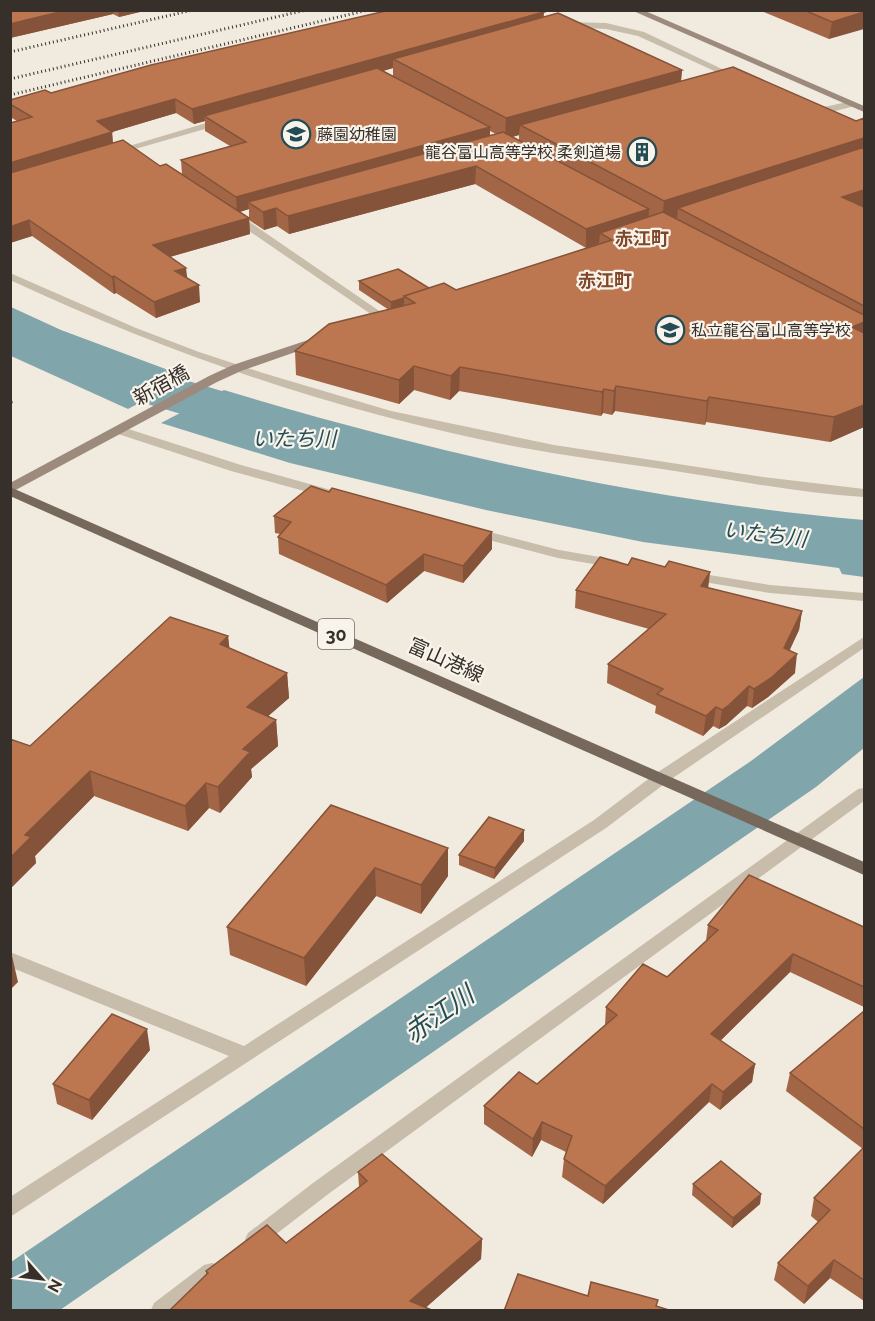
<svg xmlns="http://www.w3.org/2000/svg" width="875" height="1321" font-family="Raleway,'Noto Sans JP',sans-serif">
<rect width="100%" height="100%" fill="#f1eadf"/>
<path fill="#80a5ab" d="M11,307l50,23 126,47 -59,32 -117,-53z
M224,390c209,63 423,111 640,130v57l-22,-3 -3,-6 -196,-26 -157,-32 -196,-47 -129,-40z
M864,677v71l-48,39 -756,523h-49v-48l740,-501z"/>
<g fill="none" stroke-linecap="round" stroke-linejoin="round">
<path fill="#80a5ab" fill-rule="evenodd" d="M10,315l18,5 127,51 154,46 8,12 -8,12 -20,5 -172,-51 -107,-45z"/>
<path fill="#c8bcab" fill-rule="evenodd" d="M567,22l39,1 38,9 97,46 -7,2 -96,-44 -32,-7 -42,-2v-4z
M852,101l5,3 -2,2 -40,10 -10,-5z
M223,118l5,3 -2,2 -112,32 -5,-3z
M234,213l4,1 153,105 -2,2h-8l-151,-103 -1,-2z
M10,273l126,55 63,24 64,21 128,38 163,34 209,32 101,12v8c-67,-4 -135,-18 -202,-28 -48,-7 -96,-13 -144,-22 -176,-34 -345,-91 -508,-167z
M119,426l122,39 90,25 2,3 -7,4 -95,-26 -116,-38 -2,-3 2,-3z
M474,528l85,22 58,10 7,4 -7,4 -59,-10 -89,-23 -2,-3z
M691,572l79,13 94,8v8l-94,-8 -84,-14 -2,-3 2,-3z
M864,637v11l-197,134 -61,46 -596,389v-20l219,-141 -219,-89v-15l234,94 350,-226 61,-46z
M864,788v13l-537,394 -65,50 -7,3 -7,-3 -3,-6 3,-6 65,-50 545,-394z
M212,1263l8,2 3,7 -3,7 -42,31h-27l3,-7 50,-38z"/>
<path fill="#9c8b7d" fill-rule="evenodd" d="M631,10h12l221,96v6z
M320,336l4,2v4l-83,29 -24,11 -207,111v-10l199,-107 24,-11z"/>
<path fill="#77685c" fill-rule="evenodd" d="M10,487l854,375v13l-854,-379z"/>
<path stroke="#362f2a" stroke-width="3" stroke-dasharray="1 3" stroke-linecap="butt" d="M10,52l183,-42
M10,79l296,-69
M10,95l358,-85"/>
</g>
<path fill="#a26646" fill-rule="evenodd" d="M10,10h138l-29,7 -6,-3 -103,24z
M759,10h105l-35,29z
M544,12l-1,5 139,53 -1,11 175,40 8,-3v309l-34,15 -124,-20 -1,3 -90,-14 -3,4 -9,-2 -2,3 -142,-25 -9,9 -36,-10 -15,14 -103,-29 -1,-24 94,-41 -30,-20v-9l97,9 143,-46 -13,4 -111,-64 -186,50 -12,-8 -13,4 -15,-10v-11l-10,3 10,6 1,16 -80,23 17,21 13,24 -44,16 -40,-25 -2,1 -82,-58 -22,7 7,-122 -7,-4v-17zM393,68v8l-10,-5zM176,113l18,11 11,-3v10l25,15 -49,14 1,15 -22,-9 -47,-23 -1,-11zM490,131l6,3 -6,2zM519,135v5l-7,-3z
M274,516l218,33 -29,34 -39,-12 -37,32 -108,-49 -1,-17 2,-3 -5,-1z
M709,588l93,23 -3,19 -10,20 6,23 -27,24 -16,11 -5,-2 -21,19 -7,4 -6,-3 -10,10 -48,-23 1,-7 -49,-23 1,-19 41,-35 -74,-21 1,-18z
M228,636l1,12 58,25 2,25 -21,18 8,4 2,26 -27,23 1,8 -32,36 -11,-5 -21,23 -94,-35 -59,60 1,7 -26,26 20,-143z
M331,805l117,71 -27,38 -45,-18 -70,90 -76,-31 -3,-28z
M524,830v11l-30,38 -35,-14v-10z
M708,925l156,2v80l-74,-35 -69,68 34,24 -3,18 -32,28 -11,-8 -106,102 -41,-27 2,-18 2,-7 -25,-12 -9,17 -48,-33v-18l53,-22 68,-59 1,-18 61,-30 39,-36z
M864,1011v290l-34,-23 -26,26 -30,-24 4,-17 40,-41 -7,-6 3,-18 49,-49 -77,-58 4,-18z
M150,1050l-58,70 -35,-16 -4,-20z
M358,1172l124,67 -1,20 -55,48 -220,-33v-3l80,-28 73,-56z
M693,1184l68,10 -1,10 -28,24 -40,-33z"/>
<path fill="#845339" d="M68,10h45v4l-103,24v-14z
M118,10h30l-29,7z
M544,12l-1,14 -150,33v9l-184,52 -5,-4 1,5 -11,3 -2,-15z
M864,12v17l-35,10 3,-17z
M682,70l-2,20 -160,35 -1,10 -14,4 1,-21z
M175,99l1,14 -64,19 1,15 -103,32v-16l87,-42z
M490,127v15l-242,60 1,7 -12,4 -1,-16z
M864,138v19l-186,51 -1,10 -15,4 2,-21z
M476,166l-1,18 -186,50 -1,-18z
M864,190v20l-22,-13z
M276,208l1,18 -13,4 -1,-18z
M649,209l-1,18 -48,6 -1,10 -13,5v-19z
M249,218l1,16 -95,27 -2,-16z
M29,220l3,16 -22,7v-16z
M186,268l2,16 -13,-13z
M114,276l2,17 -2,1 -2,-17z
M199,285l1,17 -44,16 -2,-16z
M404,298v9l-13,4v-9z
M864,322v22l-12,-17z
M414,366v24l-15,14v-24z
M460,367l-1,24 -9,9 1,-24z
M616,386l-1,25 -3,4 2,-24z
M604,389l-1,24 -2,3 1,-24z
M10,394l3,9 -3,1z
M709,397l-3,25 -1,3 2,-24z
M864,405v22l-34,15 4,-25z
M492,532v17l-29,34v-17z
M424,554v17l-37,32 -1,-18z
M710,572l-2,18 -7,-4z
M802,611l-3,19 -17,37 2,-19z
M228,636l3,25 -11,-17z
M797,654l-2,19 -27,24 -16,11 2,-19z
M287,673l2,25 -39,34 -3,-25z
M749,686l-2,20 -21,19 -7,4 3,-19z
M716,707l-3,19 -10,10 3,-20z
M276,720l2,26 -27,23 1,8 -32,36 -2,-26 25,-38z
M90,771l4,25 -59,60 1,7 -26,26v-31l15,-23z
M206,783l3,25 -21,23 -3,-25z
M524,830v11l-30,38 1,-11z
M448,848v28l-27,38v-29z
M375,868l1,28 -70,90 -2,-28z
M793,954l-3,18 -81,80 2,-18z
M12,956l6,26 -8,8v-32z
M147,1029l3,21 -58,70 -3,-20z
M755,1064l-3,18 -32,28 3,-18z
M712,1084l-3,18 -106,102 2,-18z
M542,1122l-1,18 -9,17 1,-18z
M761,1194l-1,10 -28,24 1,-10z
M482,1239l-1,20 -59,52 -12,-10z
M834,1260l-4,18 -26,26 4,-18z"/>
<path fill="#bc7751" stroke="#845339" stroke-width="1.5" d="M10,10h58l-58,14z
M390,10h149l5,2 -352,97 -17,-10 -78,22 15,11 -102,31v-40l22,-6 -22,-13v-4l35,-10 6,3 100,-28z
M804,10h60v2l-32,10z
M558,13l124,57 -176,48 -113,-59z
M733,67l123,54 8,-3v20l-200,63 -144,-76z
M377,68l113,59 -254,70 -55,-37 65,-18 -42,-26z
M503,132l146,77 -63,20 -110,-63 -188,50 -12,-8 -13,4 -15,-10z
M123,140l37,26 6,-2 83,54 -96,27 33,23 -11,3 24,14 -45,17 -40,-26 -2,1 -83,-57 -19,7v-54z
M864,147v43l-22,7 22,10v99l-186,-98z
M663,212l201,103v7l-12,5 12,6v72l-30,12 -125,-20 -2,4 -91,-15 -2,5 -10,-2 -2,3 -142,-25 -9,9 -37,-10 -15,14 -104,-29 34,-27 86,-21 -11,-7 40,-13 12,7 156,-50 -12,-7z
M398,269l31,19 -25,8v2l-13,4 -32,-21z
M311,486l18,6 3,-4 160,44 -29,34 -39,-12 -38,31 -108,-48 13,-15 -17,-6z
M600,557l28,8 4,-7 33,9 4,-6 41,11 -9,14 101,25 -18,37 13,6 -26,24 -17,11 -5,-3 -20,19 -7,5 -6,-3 -10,9 -49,-22 6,-5 -55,-25 58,-50 -90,-24z
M170,617l58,19 -8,8 67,29 -40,34 29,13 -33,29 7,3 -32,35 -12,-4 -21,23 -95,-35 -65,64 6,2 -21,21v-119l20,7z
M331,805l117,43 -27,37 -46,-17 -71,90 -77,-31z
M489,817l35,13 -29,38 -36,-13z
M749,875l115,52v60l-71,-33 -82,80 44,30 -32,28 -11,-8 -107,102 -41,-27 8,-23 -30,-14 -9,17 -49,-33 35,-34 18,12 80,-69 -11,-8 37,-43 24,13 51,-47 -10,-5z
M864,1011v118l-74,-56z
M112,1014l35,15 -58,71 -36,-16z
M864,1147v133l-30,-20 -26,26 -30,-23 52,-53 -16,-12z
M382,1154l100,85 -72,62 24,10h-265l39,-38 -2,-2 61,-46 19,18 81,-62 -9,-9z
M721,1161l40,33 -28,24 -40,-34z
M518,1274l70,22 3,-14 67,18 -2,6 16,5h-168z"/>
<defs>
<g id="school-ring" transform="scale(1.5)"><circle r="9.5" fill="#f9f4eb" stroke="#234c55" stroke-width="1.5"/><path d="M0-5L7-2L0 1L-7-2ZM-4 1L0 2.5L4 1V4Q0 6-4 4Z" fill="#234c55"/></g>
<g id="building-ring" transform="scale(1.5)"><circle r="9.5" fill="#f9f4eb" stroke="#234c55" stroke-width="1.5"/><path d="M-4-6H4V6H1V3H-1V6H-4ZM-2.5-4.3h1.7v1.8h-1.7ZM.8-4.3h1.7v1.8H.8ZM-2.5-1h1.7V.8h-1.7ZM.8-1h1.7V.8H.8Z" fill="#234c55"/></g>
</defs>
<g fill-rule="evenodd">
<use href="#school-ring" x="296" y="134"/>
<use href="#building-ring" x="642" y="152"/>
<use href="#school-ring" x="670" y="330"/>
</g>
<g text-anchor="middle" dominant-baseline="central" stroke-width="4.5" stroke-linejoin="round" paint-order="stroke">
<g font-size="16" fill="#362f2a" stroke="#f9f4eb" text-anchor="start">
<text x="317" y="134">藤園幼稚園</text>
<text x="621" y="152" text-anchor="end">龍谷富山高等学校 柔剣道場</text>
<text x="691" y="330">私立龍谷富山高等学校</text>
</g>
<g font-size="18" font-weight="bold" fill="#7f472a" stroke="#f9f4eb">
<text x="642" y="238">赤江町</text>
<text x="605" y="280">赤江町</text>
</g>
<rect fill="#f9f4eb" stroke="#706a64" stroke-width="1.5" x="318" y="619" width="36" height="30" rx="4.5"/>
<g font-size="18" font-weight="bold" fill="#362f2a">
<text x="336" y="634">30</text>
</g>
<g font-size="20" fill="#362f2a" stroke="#f9f4eb">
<text transform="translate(161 385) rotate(-29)">新宿橋</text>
<text transform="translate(446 660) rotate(24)">富山港線</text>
</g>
<g font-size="21" font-style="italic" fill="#234c55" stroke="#f9f4eb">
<text x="294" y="438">いたち川</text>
<text transform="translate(765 534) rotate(7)">いたち川</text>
</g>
<g font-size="26" font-style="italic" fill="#234c55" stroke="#f9f4eb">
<text transform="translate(439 1014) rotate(-35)">赤江川</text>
</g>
</g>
<rect width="875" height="1321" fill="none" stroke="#362f2a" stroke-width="24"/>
<g transform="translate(42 1279) rotate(118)" stroke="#f9f4eb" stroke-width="4.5" paint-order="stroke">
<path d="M0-4.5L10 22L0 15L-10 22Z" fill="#362f2a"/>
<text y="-9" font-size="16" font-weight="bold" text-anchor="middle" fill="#362f2a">N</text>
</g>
</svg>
